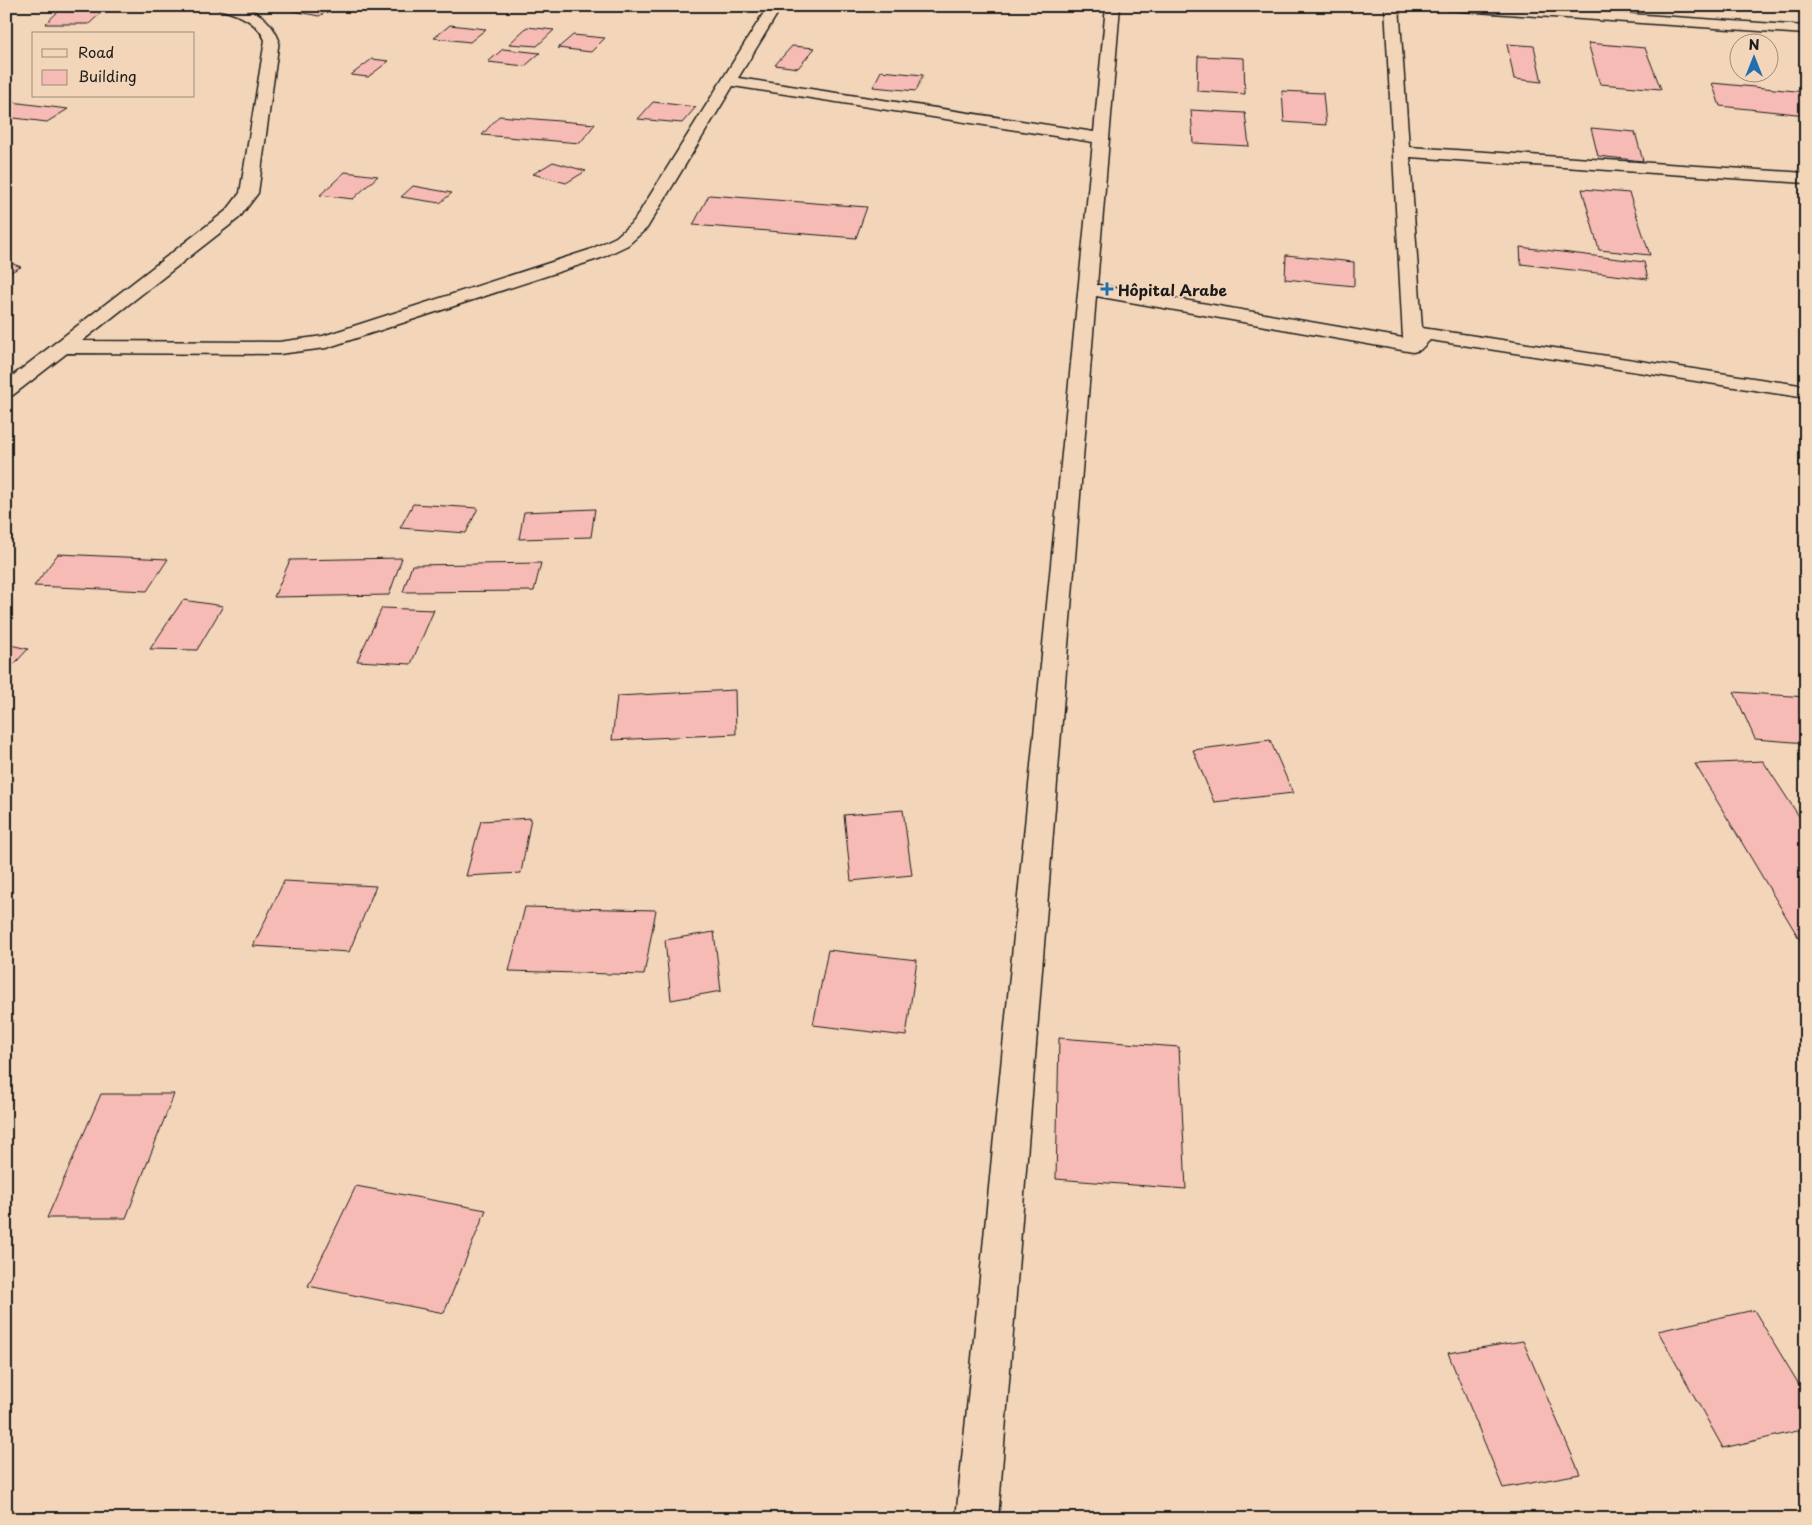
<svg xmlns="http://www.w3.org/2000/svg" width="1812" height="1525" font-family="'Playpen Sans',sans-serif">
<rect width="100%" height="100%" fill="#f3d6b9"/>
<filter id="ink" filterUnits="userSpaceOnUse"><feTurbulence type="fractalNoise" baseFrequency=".02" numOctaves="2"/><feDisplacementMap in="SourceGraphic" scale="10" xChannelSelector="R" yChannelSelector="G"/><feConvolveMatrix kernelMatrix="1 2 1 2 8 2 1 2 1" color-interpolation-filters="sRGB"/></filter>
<g filter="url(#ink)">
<path fill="#f6bbb4" stroke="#1c1c1c" d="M267,6h70l-18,10z
M63,7h44l-18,17h-44z
M450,25l36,4 -16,13 -36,-4z
M527,27l27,3 -17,16 -28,-2z
M573,35l32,3 -14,14 -33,-4z
M1588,43l57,5 16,41 -61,-5z
M1507,44l27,2 8,36 -28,-3z
M792,46l23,2 -17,20 -23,-3z
M503,49l37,4 -15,13 -37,-4z
M1198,56l46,2 1,36 -48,-3z
M372,59l17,2 -21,16 -17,-2z
M881,71l42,4 -7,16 -43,-4z
M1712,83l94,9v23l-86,-9z
M1282,91l41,2 3,32 -42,-3z
M11,102l57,7 -21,13 -41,-5v-13z
M653,102l43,5 -14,16 -44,-4z
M1191,110l54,3 4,33 -56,-3z
M499,116l96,8 -15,19 -98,-8z
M1591,128l44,4 8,29 -45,-5z
M553,162l33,9 -20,12 -33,-9z
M345,172l33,4 -25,23 -33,-4z
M413,186l39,7 -12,10 -39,-6z
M1582,189l47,4 21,62 -51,-5z
M709,195l158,12 -11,31 -163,-13z
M1520,247l124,15 4,17 -127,-15z
M1286,255l68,7v24l-69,-7z
M6,261l15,6 -15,7z
M413,504l65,4 -12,25 -66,-5z
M595,509l-4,28 -72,2 5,-27z
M58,554l110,5 -21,32 -113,-5z
M402,558l-13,37 -115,2 16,-37z
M541,563l-7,28 -131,1 9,-27z
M183,600l40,6 -26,44 -47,-1z
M382,608l52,2 -23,54 -54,-3z
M6,644l22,5 -22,24z
M735,690l1,44 -124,6 5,-44z
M1734,692l72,5v46l-51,-4z
M1270,740l23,53 -79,9 -21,-52z
M1763,761l43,66v123l-111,-186z
M903,810l9,65 -61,6 -7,-66z
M531,818l-10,55 -55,3 15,-55z
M284,881l92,5 -27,66 -96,-6z
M525,907l131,3 -12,65 -135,-4z
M714,932l7,59 -50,9 -6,-60z
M828,950l89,10 -11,76 -93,-11z
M1059,1038l120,9 7,142 -130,-10z
M101,1094h73l-48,124h-79z
M356,1186l130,24 -42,103 -136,-27z
M1754,1310l52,86v33l-83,19 -65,-117z
M1523,1341l57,133 -77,14 -55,-135z"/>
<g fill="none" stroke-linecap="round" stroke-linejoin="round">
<g stroke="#1c1c1c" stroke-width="3">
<path id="minor" d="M217,6c30,0 50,5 62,34l-21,153 -19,25 -157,123 197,1 44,-6 266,-86 27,-13 18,-16 134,-215h14l-44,72 356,54 12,-126h14l-23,279 306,53 -18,-332h14l10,141 397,26v10l-396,-26 12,171 384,58v12l-376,-58 -10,10 -7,2 -317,-56 -98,1223h-42l137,-1377 -360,-56 -86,142 -19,17 -27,13 -275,90 -47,6 -212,-1 -54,42 -7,2v-16l221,-171 13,-17 25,-153c-9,-20 -26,-25 -46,-31z
M1440,6h73l293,20v8l-359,-24z"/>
</g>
<use href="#minor" fill="#f3d6b9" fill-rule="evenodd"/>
</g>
</g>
<path fill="#1f6fb2" stroke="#f3d6b9" stroke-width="2" d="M1104.5 281.5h5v5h5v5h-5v5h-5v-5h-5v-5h5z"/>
<g text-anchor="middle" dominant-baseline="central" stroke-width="4" stroke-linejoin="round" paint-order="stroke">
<g font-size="15" font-weight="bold" fill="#1c1c1c" stroke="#f3d6b9" text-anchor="start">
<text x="1118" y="289">Hôpital Arabe</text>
</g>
</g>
<rect width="1812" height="1525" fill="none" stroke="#f3d6b9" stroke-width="25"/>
<rect x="12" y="12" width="1787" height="1500" fill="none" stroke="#1c1c1c" stroke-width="2" filter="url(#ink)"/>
<rect x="32" y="32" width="162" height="65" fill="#f3d6b9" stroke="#9d8c7a"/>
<rect x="42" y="49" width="25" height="8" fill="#f3d6b9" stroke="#9d8c7a"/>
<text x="78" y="58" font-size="15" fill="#1c1c1c">Road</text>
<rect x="42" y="70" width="25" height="15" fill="#f6bbb4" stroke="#9d8c7a"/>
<text x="78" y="82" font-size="15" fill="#1c1c1c">Building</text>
<g transform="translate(1754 58)"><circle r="24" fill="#f3d6b9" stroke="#9d8c7a"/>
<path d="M0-4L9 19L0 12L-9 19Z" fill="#1f6fb2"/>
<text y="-8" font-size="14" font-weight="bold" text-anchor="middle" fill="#1c1c1c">N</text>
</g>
</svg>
